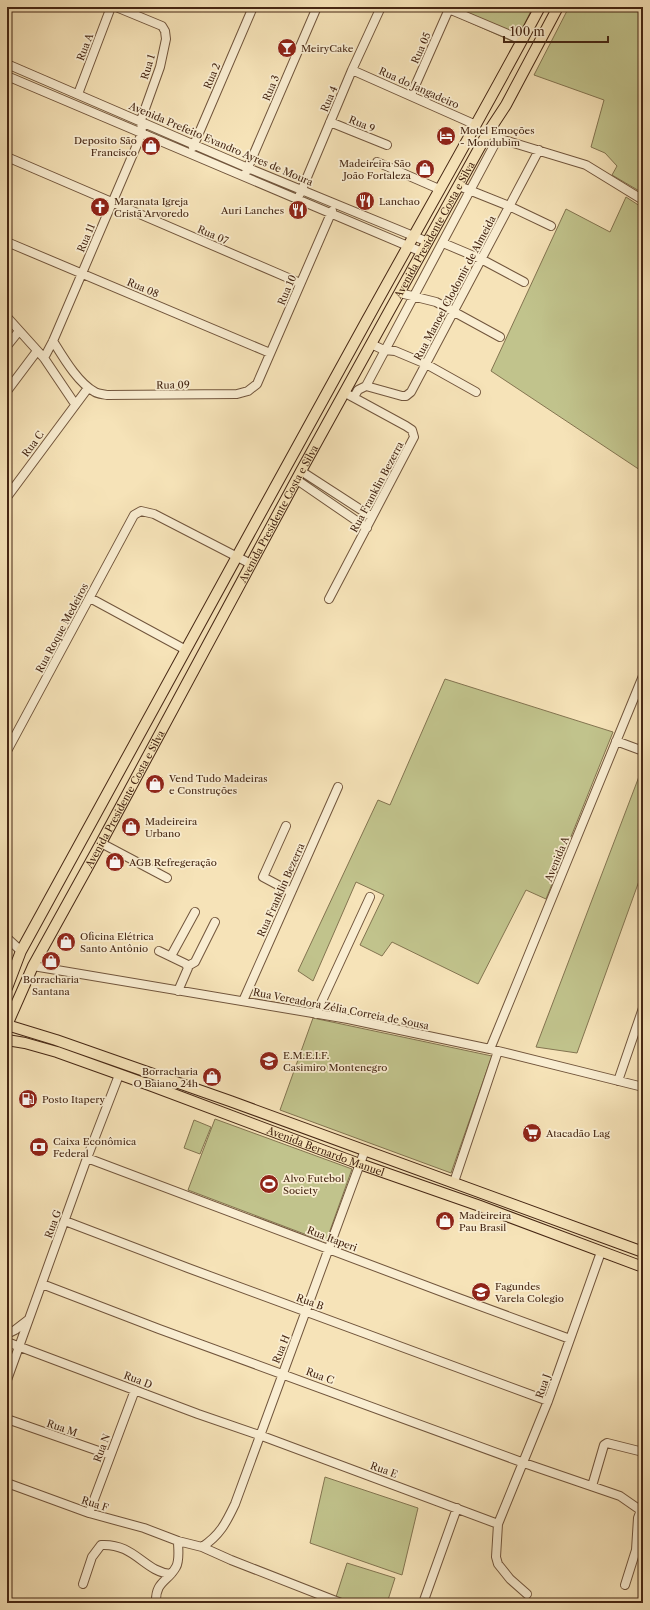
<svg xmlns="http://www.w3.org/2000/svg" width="650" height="1610" font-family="'Libre Caslon Text',serif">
<rect width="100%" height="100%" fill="#f6e3b8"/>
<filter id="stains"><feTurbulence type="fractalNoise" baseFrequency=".005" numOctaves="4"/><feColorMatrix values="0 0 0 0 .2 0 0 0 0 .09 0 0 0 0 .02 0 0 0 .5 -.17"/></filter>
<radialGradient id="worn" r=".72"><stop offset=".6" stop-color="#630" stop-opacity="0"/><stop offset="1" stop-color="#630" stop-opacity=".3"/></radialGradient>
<path fill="#c1c38c" stroke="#837450" d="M435,7h98l-11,22 -8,13z
M569,7h74v182l-2,3 -29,-17 5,-9 -12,-13 -14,-6 13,-47 -70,-25z
M626,197l17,11v264l-152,-101 75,-162 44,23z
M445,679l168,53 -67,167 -20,-9 -48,94 -86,-42 -10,14 -22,-11 24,-50 -28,-13 -43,99 -15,-10 80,-171 12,5z
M643,766v104l-66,183 -41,-6z
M313,1018l179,38 -41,117 -171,-63z
M215,1119l137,50 -25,70 -4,2 -135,-51z
M194,1120l17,7 -11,27 -16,-6z
M325,1477l93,31 -16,67 -92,-32z
M347,1563l48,15 -8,25h-32l-19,-6z"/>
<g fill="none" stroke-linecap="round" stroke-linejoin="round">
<path stroke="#7d7f77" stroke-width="2" d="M588,7l17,4 9,-4"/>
<g stroke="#71553c" stroke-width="10">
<path id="minor" d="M444,7l78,33
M7,64l241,104 180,74
M352,70l124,55
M7,76l415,176
M78,94l33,-87
M411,95l38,-86
M330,122l57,23
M494,137l92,28 57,35
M193,147l60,-140
M7,157l293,126
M377,162l62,27
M246,172l71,-165
M459,186l50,20 42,20
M300,194l52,-124 29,-63
M7,242l263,111
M443,243l38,16 43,23
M400,293l36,9 64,35
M7,317l37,41 31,46
M53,341c10,16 25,42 42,51 3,2 8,2 12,3l130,-1 11,-3 9,-7 75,-173
M371,344l13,6 11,1 31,13 50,28
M7,346l12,-15
M44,358l9,-17 89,-208 -1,-13 19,-53 6,-28 -1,-8 -3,-5 -46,-19
M366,386l36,10h4l5,-4 128,-242
M7,391l30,-40
M354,397l4,-7 8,-4 132,-248
M301,471l71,46
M297,480l70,48
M7,497l81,-109
M90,598l96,52
M329,599l85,-162 -2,-7 -6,-4 -57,-31
M616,741l27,10
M7,751l127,-236 7,-4 13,3 97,50
M286,826l-23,51 28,15
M101,843l66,35
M7,938l14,13
M159,951l27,13 2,4 -10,23
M171,956l24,-44
M33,966l315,53 142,30 153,38
M188,966l7,-4 20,-40
M243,1001l95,-214
M316,1014l54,-117
M490,1049l153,-373
M618,1081l25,-73
M87,1158l366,138 117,43
M454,1182l44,-131
M65,1221l123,47 360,133
M42,1284l117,45 365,134 96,33 23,16
M7,1334l8,-4 13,-10
M7,1342l191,72 64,22 236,88
M7,1380l80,-222 32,-83
M7,1419l103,36
M7,1483l82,30 55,15 34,13 24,6 29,13 110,43
M592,1486l12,-41 3,-2 36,9
M89,1513l46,-123
M202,1547c18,-12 24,-24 33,-43l130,-354
M83,1584l9,-27 9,-12c34,-2 43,27 70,29
M625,1585l11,-35 2,-32 3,-8
M527,1594l-17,-15 -12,-15 -2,-7 2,-33 50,-123 53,-149
M156,1603c-1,-22 12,-21 20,-36 4,-7 2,-18 2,-26
M423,1603l34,-95"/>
</g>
<g stroke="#452613" stroke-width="12">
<g id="major">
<path d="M7,988l14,-37c115,-210 230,-421 346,-631 58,-105 117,-208 173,-313"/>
<path id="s1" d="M7,1025l26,-59 68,-123 200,-372 186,-337 19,-29 52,-98"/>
<path d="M7,1025l49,15 174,61 413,151"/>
<path id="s2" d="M7,1040l18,3 32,9 95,34 205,77 123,43 163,61"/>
</g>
</g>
<use href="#minor" stroke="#f9edd1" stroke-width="8"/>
<use href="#major" stroke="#f6e3b8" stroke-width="10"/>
</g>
<defs>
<g id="bar-disc" transform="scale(1)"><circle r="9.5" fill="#8f2418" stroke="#f9edd1"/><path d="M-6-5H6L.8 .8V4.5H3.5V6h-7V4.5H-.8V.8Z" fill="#fff"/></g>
<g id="hotel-disc" transform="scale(1)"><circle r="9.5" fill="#8f2418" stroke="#f9edd1"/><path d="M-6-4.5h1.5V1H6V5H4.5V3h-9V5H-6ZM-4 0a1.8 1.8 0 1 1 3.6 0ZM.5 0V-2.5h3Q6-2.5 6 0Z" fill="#fff"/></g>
<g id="shop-disc" transform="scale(1)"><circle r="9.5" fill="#8f2418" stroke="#f9edd1"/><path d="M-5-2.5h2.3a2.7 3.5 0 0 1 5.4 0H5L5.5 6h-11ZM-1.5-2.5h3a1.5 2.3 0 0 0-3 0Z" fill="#fff"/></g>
<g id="restaurant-disc" transform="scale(1)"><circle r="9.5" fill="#8f2418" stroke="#f9edd1"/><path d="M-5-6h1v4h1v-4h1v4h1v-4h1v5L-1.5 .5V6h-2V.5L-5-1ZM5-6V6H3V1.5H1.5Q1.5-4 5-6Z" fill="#fff"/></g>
<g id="church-disc" transform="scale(1)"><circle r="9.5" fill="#8f2418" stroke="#f9edd1"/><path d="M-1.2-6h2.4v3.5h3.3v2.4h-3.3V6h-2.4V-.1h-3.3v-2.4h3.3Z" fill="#fff"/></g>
<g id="school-disc" transform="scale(1)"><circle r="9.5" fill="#8f2418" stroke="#f9edd1"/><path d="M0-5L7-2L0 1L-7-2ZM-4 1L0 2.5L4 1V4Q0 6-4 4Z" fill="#fff"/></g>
<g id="fuel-disc" transform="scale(1)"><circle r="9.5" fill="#8f2418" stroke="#f9edd1"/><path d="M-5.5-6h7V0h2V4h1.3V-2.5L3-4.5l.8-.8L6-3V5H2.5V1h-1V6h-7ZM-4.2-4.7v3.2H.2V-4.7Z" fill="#fff"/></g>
<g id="supermarket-disc" transform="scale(1)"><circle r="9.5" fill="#8f2418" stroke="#f9edd1"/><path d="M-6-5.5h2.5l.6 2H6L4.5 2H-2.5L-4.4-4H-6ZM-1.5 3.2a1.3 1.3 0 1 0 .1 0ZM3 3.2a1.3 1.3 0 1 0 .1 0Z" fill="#fff"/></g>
<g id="bank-disc" transform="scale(1)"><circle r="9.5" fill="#8f2418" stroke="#f9edd1"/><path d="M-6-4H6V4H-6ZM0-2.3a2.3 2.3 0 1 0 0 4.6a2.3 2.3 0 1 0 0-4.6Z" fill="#fff"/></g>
<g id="stadium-disc" transform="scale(1)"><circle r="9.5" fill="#8f2418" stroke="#f9edd1"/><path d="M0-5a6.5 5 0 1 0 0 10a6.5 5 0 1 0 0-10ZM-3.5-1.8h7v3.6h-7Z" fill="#fff"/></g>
</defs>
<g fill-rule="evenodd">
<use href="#bar-disc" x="287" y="48"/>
<use href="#hotel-disc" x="446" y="136"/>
<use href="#shop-disc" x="151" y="146"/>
<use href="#shop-disc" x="425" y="169"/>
<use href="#restaurant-disc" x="365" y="201"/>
<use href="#church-disc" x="100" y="207"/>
<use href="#restaurant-disc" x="298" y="210"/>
<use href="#shop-disc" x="155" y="784"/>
<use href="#shop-disc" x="131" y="827"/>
<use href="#shop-disc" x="115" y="862"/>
<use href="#shop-disc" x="66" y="942"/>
<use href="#shop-disc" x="51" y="961"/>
<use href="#school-disc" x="269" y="1061"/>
<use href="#shop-disc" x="212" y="1077"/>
<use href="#fuel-disc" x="28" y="1099"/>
<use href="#supermarket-disc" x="532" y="1133"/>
<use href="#bank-disc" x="39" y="1147"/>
<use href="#stadium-disc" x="269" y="1184"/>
<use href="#shop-disc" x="445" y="1221"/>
<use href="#school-disc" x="481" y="1292"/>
</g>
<g text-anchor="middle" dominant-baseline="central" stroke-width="3.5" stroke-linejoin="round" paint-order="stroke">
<g font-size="10" fill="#452613" stroke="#f9edd1">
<text transform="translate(85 47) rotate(-69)">Rua A</text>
<text transform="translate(421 48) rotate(-66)">Rua 05</text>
<text transform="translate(148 67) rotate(-73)">Rua 1</text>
<text transform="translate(212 76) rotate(-67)">Rua 2</text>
<text transform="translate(271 88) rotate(-67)">Rua 3</text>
<text transform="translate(419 88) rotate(24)">Rua do Jangadeiro</text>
<text transform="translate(329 99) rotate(-67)">Rua 4</text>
<text transform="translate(362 124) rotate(22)">Rua 9</text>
<text transform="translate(221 144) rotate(23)">Avenida Prefeito Evandro Ayres de Moura</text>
<text stroke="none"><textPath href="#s1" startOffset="903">Avenida Presidente Costa e Silva</textPath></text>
<text transform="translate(213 235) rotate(23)">Rua 07</text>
<text transform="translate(86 238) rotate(-67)">Rua 11</text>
<text transform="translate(143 288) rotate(23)">Rua 08</text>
<text transform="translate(455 288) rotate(-62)">Rua Manoel Clodomir de Almeida</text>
<text transform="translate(287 290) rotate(-67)">Rua 10</text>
<text transform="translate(173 385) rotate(-1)">Rua 09</text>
<text transform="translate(33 444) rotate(-54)">Rua C</text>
<text transform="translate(377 487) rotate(-62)">Rua Franklin Bezerra</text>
<text stroke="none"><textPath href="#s1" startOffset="579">Avenida Presidente Costa e Silva</textPath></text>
<text transform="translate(62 628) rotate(-62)">Rua Roque Medeiros</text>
<text stroke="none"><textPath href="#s1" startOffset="255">Avenida Presidente Costa e Silva</textPath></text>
<text transform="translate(557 859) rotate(-68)">Avenida A</text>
<text transform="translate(281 890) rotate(-66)">Rua Franklin Bezerra</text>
<text transform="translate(341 1009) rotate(11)">Rua Vereadora Zélia Correia de Sousa</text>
<text stroke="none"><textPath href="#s2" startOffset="338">Avenida Bernardo Manuel</textPath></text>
<text transform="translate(53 1224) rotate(-70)">Rua G</text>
<text transform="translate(332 1239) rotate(21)">Rua Itaperi</text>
<text transform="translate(310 1302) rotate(20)">Rua B</text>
<text transform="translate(281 1349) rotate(-68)">Rua H</text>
<text transform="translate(320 1376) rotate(20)">Rua C</text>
<text transform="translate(138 1380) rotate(21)">Rua D</text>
<text transform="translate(543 1386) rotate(-71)">Rua J</text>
<text transform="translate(62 1428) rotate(19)">Rua M</text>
<text transform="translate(102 1448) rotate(-69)">Rua N</text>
<text transform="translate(384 1470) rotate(20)">Rua E</text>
<text transform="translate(95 1504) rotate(18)">Rua F</text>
</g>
<g font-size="10" fill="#452613" stroke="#f9edd1" text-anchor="start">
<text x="301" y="48">MeiryCake</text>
<text x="460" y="130">Motel Emoções<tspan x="460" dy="12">- Mondubim</tspan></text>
<text x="137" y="140" text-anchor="end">Deposito São<tspan x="137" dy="12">Francisco</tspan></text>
<text x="411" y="163" text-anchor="end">Madeireira São<tspan x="411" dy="12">João Fortaleza</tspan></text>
<text x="114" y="201">Maranata Igreja<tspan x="114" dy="12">Cristã Arvoredo</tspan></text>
<text x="379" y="201">Lanchao</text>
<text x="284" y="210" text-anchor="end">Auri Lanches</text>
<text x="169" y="778">Vend Tudo Madeiras<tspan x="169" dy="12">e Construções</tspan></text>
<text x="145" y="821">Madeireira<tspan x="145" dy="12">Urbano</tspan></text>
<text x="129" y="862">AGB Refregeração</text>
<text x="80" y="936">Oficina Elétrica<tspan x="80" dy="12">Santo Antônio</tspan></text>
<text x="51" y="979" text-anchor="middle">Borracharia<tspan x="51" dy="12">Santana</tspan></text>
<text x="283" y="1055">E.M.E.I.F.<tspan x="283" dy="12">Casimiro Montenegro</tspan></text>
<text x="198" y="1071" text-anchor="end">Borracharia<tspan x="198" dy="12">O Baiano 24h</tspan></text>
<text x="42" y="1099">Posto Itapery</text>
<text x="546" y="1133">Atacadão Lag</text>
<text x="53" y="1141">Caixa Econômica<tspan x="53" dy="12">Federal</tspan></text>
<text x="283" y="1178">Alvo Futebol<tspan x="283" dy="12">Society</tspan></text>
<text x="459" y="1215">Madeireira<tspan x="459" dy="12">Pau Brasil</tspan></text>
<text x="495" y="1286">Fagundes<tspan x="495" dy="12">Varela Colegio</tspan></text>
</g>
</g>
<rect width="650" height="1610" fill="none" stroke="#f6e3b8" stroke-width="24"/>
<rect x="8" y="8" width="634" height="1594" fill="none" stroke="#452613" stroke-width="2"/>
<rect x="12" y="12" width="626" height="1586" fill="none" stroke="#452613"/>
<path d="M504 36v6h104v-6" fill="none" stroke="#452613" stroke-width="2"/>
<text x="510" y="36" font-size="12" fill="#452613" stroke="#f9edd1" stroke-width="3" paint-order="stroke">100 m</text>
<rect width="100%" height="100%" filter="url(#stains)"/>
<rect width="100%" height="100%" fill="url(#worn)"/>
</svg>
